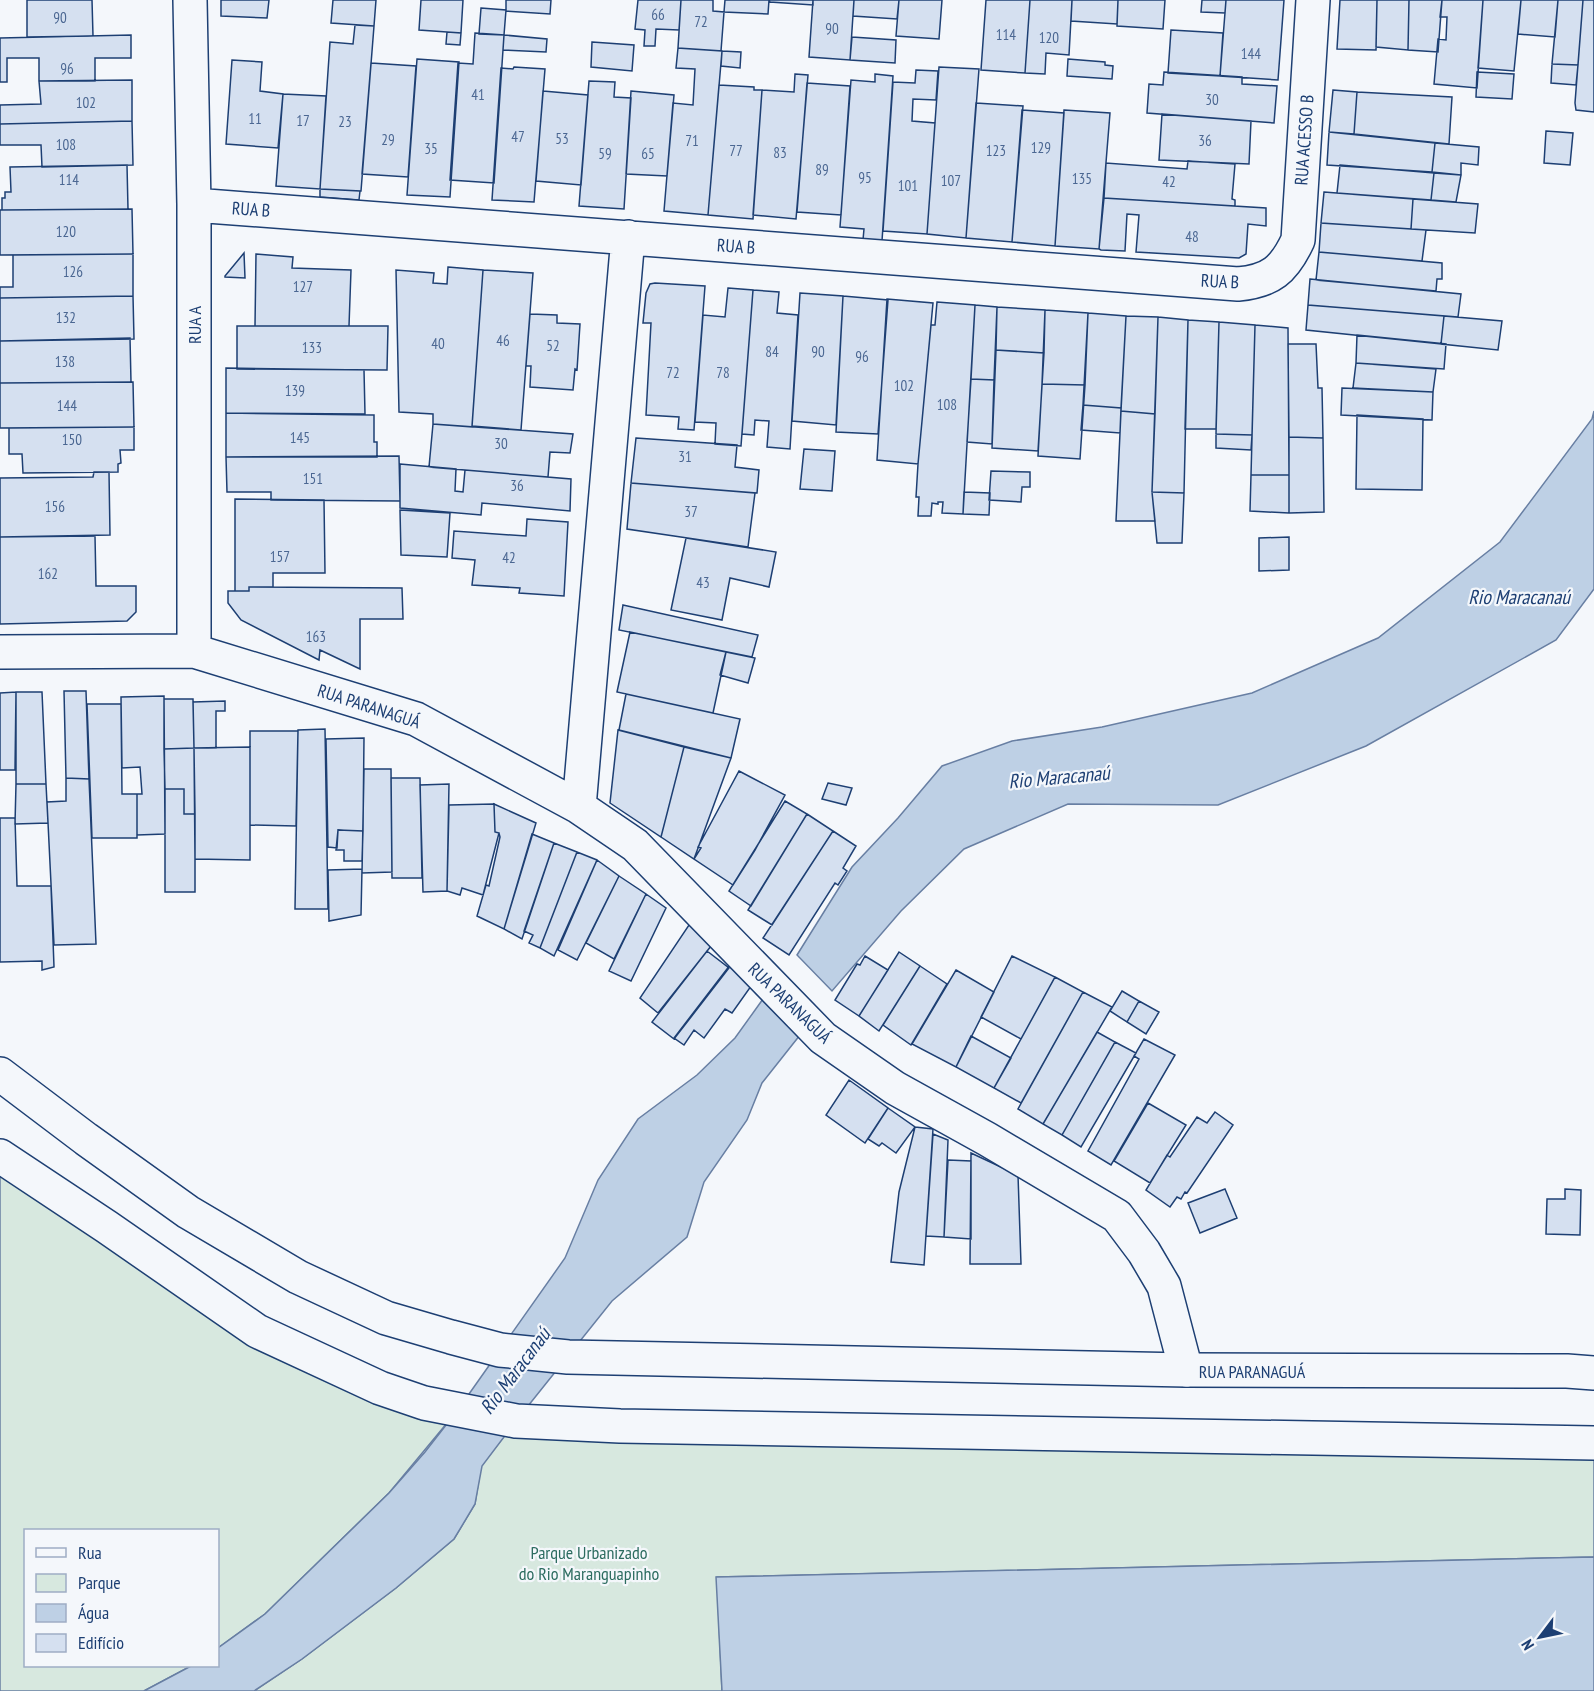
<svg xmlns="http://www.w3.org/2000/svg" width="1594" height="1691" font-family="'PT Sans Narrow',sans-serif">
<rect width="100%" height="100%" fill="#f4f7fb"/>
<path fill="#d7e8df" stroke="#687fa3" stroke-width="1.5" d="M0,1156l257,175 200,80 -68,82 -124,121 -47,34v-118h-192v136h165l-47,25h-144z
M516,1421l1078,22v114l-877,20 5,114h-468l48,-32 94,-71 58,-49 21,-35 6,-38z"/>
<path fill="#bed0e5" stroke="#687fa3" stroke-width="1.5" d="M1594,411v178l-38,51 -190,106 -148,59 -150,-1 -104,45 -63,62 -69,80 -35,-36 55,-88 46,-49 44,-52 70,-25 90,-14 150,-34 126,-55 122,-96 92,-123z
M763,999l37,36 -38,48 -15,37 -43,62 -17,55 -75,64 -96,120 -34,45 -7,38 -21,35 -58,49 -94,71 -48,32h-110l47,-25h27v-18l47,-34 124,-121 36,-41 32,-41 108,-153 33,-78 40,-61 59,-44 38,-37z
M1594,1557v134h-872l-6,-114z"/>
<path fill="#d5e0f0" stroke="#1d3f73" stroke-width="1.5" d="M27,0h65l1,36 -66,1z
M221,0h48l-2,18 -46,-2z
M333,0h43l-2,26 -43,-3z
M421,0h42l-2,33 -42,-3z
M506,0h45l-1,14 -44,-3z
M638,0h43l-2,30 -23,-1 -1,17h-11l1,-16 -10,-1z
M681,0h32v11l11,1 -3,39 -43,-3z
M725,0h44l-1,14 -44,-2z
M769,0h44v5l-43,-3z
M813,0h41l-4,60 -41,-3z
M854,0h45l-2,19 -44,-3z
M899,0h43l-3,39 -43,-3z
M986,0h44l-5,73 -44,-3z
M1030,0h42l-3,55 -23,-2 -1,21 -20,-1z
M1072,0h46l-1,24 -46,-3z
M1118,0h47l-2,29 -46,-3z
M1202,0h24l-1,13 -24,-1z
M1226,0h58l-6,80 -58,-4z
M1340,0h37l-1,50 -39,-1z
M1377,0h32l-1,50 -32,-3z
M1409,0h33l-4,52 -30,-2z
M1442,0h41l-6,88 -43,-4 4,-45 8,1 1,-23h-7z
M1483,0h38l-7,71 -36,-3z
M1521,0h37l-3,37 -37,-3z
M1558,0h25l-5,65 -26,-1z
M1583,0h11v112l-18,-2 -1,-7z
M481,8l25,2 -2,25 -25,-1z
M355,25l19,1 -13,165 -41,-2 10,-147 23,2z
M1171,30l52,3 -3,43 -52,-3z
M447,32l14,1 -1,12 -14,-1z
M475,33l29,2 -10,148 -44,-3 8,-117 15,1z
M131,35v23h-36v23h-56v-23h-32v24h-7v-44z
M504,35l43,4 -1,13 -43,-2z
M852,37l44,3 -1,23 -45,-3z
M592,42l42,3 -2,26 -41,-4z
M678,48l44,3 -14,164 -44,-4 9,-108 20,2 2,-36 -19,-1z
M722,51l19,1 -1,16 -19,-2z
M417,59l42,3 -9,135 -43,-2z
M1068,59l37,3v3l8,1 -1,13 -45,-3z
M232,60l30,2 -2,29 23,3 -5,54 -52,-4z
M371,63l45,3 -8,111 -46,-3z
M1552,64l26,1 -2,20 -25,-2z
M514,67l31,2 -11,133 -42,-2 9,-132 12,1z
M939,67l40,2 -13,169 -39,-4z
M916,70l22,1 -2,29 -23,-1 -1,22 23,2 -8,111 -44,-3 10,-149 22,1z
M1164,72l78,5v7l35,2 -3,37 -127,-10 2,-29 14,1z
M1477,72l37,2 -2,25 -36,-2z
M795,74l13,1 -12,144 -43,-4 9,-125 32,2z
M875,74l18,2 -11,165 -19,-1 1,-11 -24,-2 11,-147 24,2z
M132,80v41l-132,3v-19l41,-1 -2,-23z
M589,81l26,1 -1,15 17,1 -7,111 -45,-3z
M807,83l43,3 -9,129 -44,-3z
M719,85l35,2v3h8l-9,129 -45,-4z
M1333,90l24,2 -3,42 -25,-2z
M543,91l45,4 -7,90 -45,-4z
M631,91l43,4 -7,81 -41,-2z
M1357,92l95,5 -3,47 -95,-10z
M283,94l43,2 -6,93 -44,-3z
M976,103l47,3 -11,136 -46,-4z
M1022,110l42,3 -9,133 -43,-4z
M1064,110l46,3 -11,136 -44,-3z
M1162,114l89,7 -2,43 -90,-4z
M132,121l1,44 -91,2 -1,-22h-41v-21z
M1546,131l27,2 -3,32 -26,-2z
M1329,132l106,11 -3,29 -105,-7z
M1435,143l44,4 -1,18 -17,-2v12l-29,-3z
M1188,161l47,3 -3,35 3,1v6l-131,-8 2,-35 81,6z
M127,165l1,44 -126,1v-12h3v-6h6l-1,-25z
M1340,165l94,8 -3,27 -94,-7z
M1434,173l27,2 -5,27 -25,-2z
M320,189l40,2 -1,9 -39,-3z
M1324,192l89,7 -2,30 -90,-6z
M1104,198l162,10v18l-18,-2 -2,30 -7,4 -103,-6 3,-37 -12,-1 -2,37 -24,-1 -2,-1z
M1413,199l65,5 -3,29 -64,-4z
M132,209l1,45 -133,1v-45z
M1321,223l105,7 -4,31 -103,-9z
M1319,252l123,11v16h-5l-1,12 -120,-11z
M244,253l1,25 -20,-1v-1z
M133,254v42l-133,2v-11h13v-32z
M256,254l37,3 -1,11 59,2 -2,56h-94z
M448,267l35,3 -11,157 -39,-3v-10l-34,-2 -3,-142 38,3 -1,10 14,1z
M483,270l50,3 -12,157 -49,-4z
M1310,279l151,15 -3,23 -150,-12z
M655,283l50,3 -11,144 -16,-1 1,-12 -33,-2 5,-92h-8l3,-30 4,-9z
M728,288l25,2 -12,156 -26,-2 1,-21 -21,-1 8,-107 22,2z
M753,290l26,2 -2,21 21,2 -8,134 -23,-2 2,-26 -14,-1 -1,15 -12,-1z
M800,293l43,3 -7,129 -44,-4z
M133,296l1,43 -134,2v-43z
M843,296l45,4 -10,134 -42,-2z
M887,299l46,4 -15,161 -41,-4z
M937,302l38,3 -12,209 -21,-1 1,-11h-5v2l-6,-1 -1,13h-13l1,-19h-3l2,-33 13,-139h4z
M975,305l22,2 -3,73 -23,-1z
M1308,305l136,11 -3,28 -135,-14z
M997,307l48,3 -1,43 -48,-3z
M1045,310l43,3 -3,72 -43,-1z
M1088,313l38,3 -5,92 -38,-3z
M530,314l27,1v8l23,1 -3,46 -2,-1 -2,21 -43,-3 1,-21h-5z
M1126,316l32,1 -3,97 -34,-3z
M1444,316l58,5 -4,29 -57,-6z
M1158,317l30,3 -4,173 -32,-1z
M1188,320l31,2 -3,107h-31z
M1219,322l36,3 -3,110 -36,-1z
M1255,325l33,3 1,147h-38z
M237,326h151l-1,44 -150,-1z
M1357,335l89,9 -2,25 -88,-6z
M130,338l1,44 -131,1v-42z
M1288,344h28l2,44h4l1,50 -34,-1z
M996,350l48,3 -6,98 -46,-3z
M1356,363l80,6 -3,23 -80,-4z
M226,368l138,2 1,44 -139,-1z
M971,379l23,1 -2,64 -25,-2z
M133,382l1,45 -134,1v-45z
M1042,384l43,1 -5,74 -42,-3z
M1342,388l91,4 -1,28 -91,-5z
M1083,405l38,3 -1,25 -39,-3z
M1121,411l34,3 -3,78 3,29h-39z
M226,413l148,2v27h3v15h-151z
M1357,415l66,4 -1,71 -66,-1z
M433,424l140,10 -3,19 -20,-1 -2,25 -119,-10z
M134,427v23h-14l1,13 -3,1v8l-95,1 -1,-19h-13v-26z
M1216,434l36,1 -1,15 -35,-2z
M1289,437l34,1 1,74 -35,1z
M636,438l101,7 -2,22 24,3 -2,23 -126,-10z
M804,449l31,2 -3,40 -32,-2z
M399,456l1,45 -129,-1v-8h-44l-1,-35z
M400,464l56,5 -1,22 8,1 2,-22 106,9 -1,32 -88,-8 -1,12 -81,-7z
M991,471l39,1v15h-8l-1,15 -32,-2z
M94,472h15l1,63 -110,2v-59l93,-1z
M1251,475h38v38l-39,-2z
M631,483l124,10 -7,54 -121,-18z
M964,492l26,1 -1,22 -26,-1z
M1152,492l32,1 -2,50h-25z
M235,499l89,1 1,73h-52v14h-24v4h-14z
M400,510l50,3 -3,44 -46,-2z
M527,519l41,3 -4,74 -45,-3 1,-5 -48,-3 3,-25 -23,-2 2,-27 72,5z
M95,536l1,50h40v26l-9,9 -127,3v-87z
M1289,537v33l-30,1v-33z
M686,538l90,14 -7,35 -39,-9 -8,42 -51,-10z
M249,587l153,1 1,31h-43v50l-40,-19 -1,10 -78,-40 -13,-17v-12h21z
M623,605l135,30 -6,22 -133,-27z
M630,632l96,20 -13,61 -96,-21z
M726,652l29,6 -7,25 -28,-8z
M64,691h22l3,88 -23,-1z
M16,692l-1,78h-15v-77z
M16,692h26l4,92h-30z
M626,694l114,25 -9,39 -112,-28z
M164,696l1,138 -28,1v-41h5l-2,-27 -18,1 -1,-71z
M164,699h29l1,49 -30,1z
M225,701v10h-9v37h-22l-1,-46z
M87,704h34l1,90h15v44h-45z
M325,729l3,180h-33l3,-179z
M618,730l66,17 -23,90 -51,-34z
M250,731h48l-2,95 -46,-1z
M364,738l-1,93 -25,-1 -1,18 -9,-1 -2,-108z
M250,747v113l-55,-1 -1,-111z
M684,747l47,11 -37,101 -33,-22z
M194,748l1,66h-11v-25h-19l-1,-40z
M364,769h27l1,103 -30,1z
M739,771l46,24 -30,55 -22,35 -39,-26 7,-11 -3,-1z
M66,778l23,1 7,165 -42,1 -7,-143 19,-1z
M391,778h29l2,100h-30z
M828,783l24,5 -6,17 -24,-6z
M16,784h30l2,39 -33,1z
M449,784l-2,107 -24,1 -3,-107z
M165,789h19v25h11v78h-30z
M785,801l22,13 -56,92 -22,-15z
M494,804l1,28 4,1 -16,62 -21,-7 -2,7 -13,-4 2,-86z
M494,804l42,19 -32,106 -27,-13 9,-31 3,1 11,-49 -1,-4 -4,-1z
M807,814l26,17 -61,94 -24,-15z
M0,818h15l2,68h34l3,81 -12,3v-9l-42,1z
M338,830l25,1 -1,30h-18v-11h-8z
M833,831l23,15 -13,22 4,3 -9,14 -3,-2 -46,72 -26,-17z
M532,834l22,9 -32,96 -18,-10z
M554,843l23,9 -37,96 -11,-5 4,-8 -9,-4z
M577,852l20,8 -43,96 -14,-8z
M597,860l22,16 -42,84 -19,-10z
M362,869l-1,46 -32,6 -1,-51z
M619,876l27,18 -32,65 -28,-16z
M646,894l20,14 -35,73 -22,-10z
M691,922l24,19 -57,72 -18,-15z
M707,951l22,17 -55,71 -22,-17z
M899,952l21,14 -41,65 -20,-15z
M865,956l23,14 -29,46 -24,-16 22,-36 3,1z
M1012,956l43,21 -34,62 -40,-22z
M730,965l24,17 -22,31 -7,-4 -21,29 -10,-8 -10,15 -10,-7z
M920,966l27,18 -36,61 -28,-20z
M956,970l38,22 -38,75 -44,-23z
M1055,977l28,15 -62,111 -27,-15z
M1122,991l17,10 -12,21 -17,-11z
M1083,992l29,15 -69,117 -25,-15z
M1139,1001l20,11 -13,22 -19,-12z
M1097,1032l18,10 -53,93 -19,-11z
M971,1036l40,22 -17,30 -38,-21z
M1144,1039l31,16 -64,110 -23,-14 51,-92 -5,-3z
M1115,1042l21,11 -55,94 -19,-12z
M849,1080l39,28 -23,35 -39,-28z
M1148,1103l38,22 -36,58 -36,-22z
M888,1108l27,19 -19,26 -14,-10 -3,3 -11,-7z
M1215,1112l18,13 -46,68 -2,-1 -4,7 -4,-2 -7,10 -24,-17 21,-35 3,2 27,-40 10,6z
M915,1127l18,2 -9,136 -33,-3 8,-70z
M933,1134l15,6 -4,97 -18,-1z
M971,1153l47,22 3,89h-51z
M948,1160l23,1v78l-27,-2z
M1225,1189l12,29 -37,15 -12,-30z
M1565,1189l16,1 -1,45 -34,-1 1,-35h18z"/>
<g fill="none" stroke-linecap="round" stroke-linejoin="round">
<g stroke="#1d3f73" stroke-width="36">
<path id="minor" d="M190,0l4,205v446
M194,205l1044,79c33,-3 46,-14 60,-44l15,-240
M0,652l194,-1 222,68 163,88 56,38 188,193 72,50 92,51 130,77 27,36 20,34 22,84
M579,807l49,-570
M0,1156l107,71 150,104 123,57 44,15 92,18 104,5 974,17"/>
</g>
<g stroke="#1d3f73" stroke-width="36">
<path id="major" d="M0,1074l86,65 102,73 110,65 88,41 65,19 49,13 68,7 618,13 381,1 27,2"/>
</g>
<use href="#minor" stroke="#f4f7fb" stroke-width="33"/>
<use href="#major" stroke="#f4f7fb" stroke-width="33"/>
</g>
<g text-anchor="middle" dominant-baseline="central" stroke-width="4.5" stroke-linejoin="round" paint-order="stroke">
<g font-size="15" fill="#4b6792">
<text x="658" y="14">66</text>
<text x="60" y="17">90</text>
<text x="701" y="21">72</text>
<text x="832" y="28">90</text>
<text x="1006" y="34">114</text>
<text x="1049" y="37">120</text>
<text x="1251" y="53">144</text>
<text x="67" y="68">96</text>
<text x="478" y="94">41</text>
<text x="1212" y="99">30</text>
<text x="86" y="102">102</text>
<text x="255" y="118">11</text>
<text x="303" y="120">17</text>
<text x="345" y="121">23</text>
<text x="518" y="136">47</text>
<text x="562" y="138">53</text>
<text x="388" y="139">29</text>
<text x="692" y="140">71</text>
<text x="1205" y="140">36</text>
<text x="66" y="144">108</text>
<text x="1041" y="147">129</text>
<text x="431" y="148">35</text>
<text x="736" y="150">77</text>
<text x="996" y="150">123</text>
<text x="780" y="152">83</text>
<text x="605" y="153">59</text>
<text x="648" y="153">65</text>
<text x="822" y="169">89</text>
<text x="865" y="177">95</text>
<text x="1082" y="178">135</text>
<text x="69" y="179">114</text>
<text x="951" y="180">107</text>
<text x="1169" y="181">42</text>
<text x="908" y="185">101</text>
<text x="66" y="231">120</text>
<text x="1192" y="236">48</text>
<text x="73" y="271">126</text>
<text x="303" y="286">127</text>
<text x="66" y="317">132</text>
<text x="503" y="340">46</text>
<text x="438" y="343">40</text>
<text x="553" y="345">52</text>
<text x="312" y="347">133</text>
<text x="772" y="351">84</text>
<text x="818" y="351">90</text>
<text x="862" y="356">96</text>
<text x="65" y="361">138</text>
<text x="673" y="372">72</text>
<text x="723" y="372">78</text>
<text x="904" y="385">102</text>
<text x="295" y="390">139</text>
<text x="947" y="404">108</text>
<text x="67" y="405">144</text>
<text x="300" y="437">145</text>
<text x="72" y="439">150</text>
<text x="501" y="443">30</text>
<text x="685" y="456">31</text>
<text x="313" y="478">151</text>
<text x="517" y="485">36</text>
<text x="55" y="506">156</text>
<text x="691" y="511">37</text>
<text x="280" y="556">157</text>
<text x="509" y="557">42</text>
<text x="48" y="573">162</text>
<text x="703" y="582">43</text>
<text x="316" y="636">163</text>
</g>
<g font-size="18" fill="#1d3f73" stroke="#f4f7fb">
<text transform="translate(1304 140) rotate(-86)">RUA ACESSO B</text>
<text transform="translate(251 209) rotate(4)">RUA B</text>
<text transform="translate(736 246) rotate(4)">RUA B</text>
<text transform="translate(1220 281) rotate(3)">RUA B</text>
<text transform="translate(194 325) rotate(-90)">RUA A</text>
<text transform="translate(369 706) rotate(18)">RUA PARANAGUÁ</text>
<text transform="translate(790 1003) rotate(44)">RUA PARANAGUÁ</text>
<text x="1252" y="1371">RUA PARANAGUÁ</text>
</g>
<g font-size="18" fill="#2c6c60" stroke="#f4f7fb">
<text x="589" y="1552">Parque Urbanizado<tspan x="589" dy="21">do Rio Maranguapinho</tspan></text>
</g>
<g font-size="20" font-style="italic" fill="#1d3f73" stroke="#f4f7fb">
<text x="1519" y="597">Rio Maracanaú</text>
<text transform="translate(1059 777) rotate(-5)">Rio Maracanaú</text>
<text transform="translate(515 1371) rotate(-53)">Rio Maracanaú</text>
</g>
</g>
<rect x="24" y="1529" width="195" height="138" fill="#f4f7fb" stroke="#9eadc5" stroke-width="1.5"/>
<rect x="36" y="1548" width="30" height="9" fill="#f4f7fb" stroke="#9eadc5" stroke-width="1.5"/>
<text x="78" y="1559" font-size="18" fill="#1d3f73">Rua</text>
<rect x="36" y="1574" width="30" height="18" fill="#d7e8df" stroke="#9eadc5" stroke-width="1.5"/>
<text x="78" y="1589" font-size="18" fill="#1d3f73">Parque</text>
<rect x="36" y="1604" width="30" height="18" fill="#bed0e5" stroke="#9eadc5" stroke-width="1.5"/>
<text x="78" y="1619" font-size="18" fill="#1d3f73">Água</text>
<rect x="36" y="1634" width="30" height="18" fill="#d5e0f0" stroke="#9eadc5" stroke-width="1.5"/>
<text x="78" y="1649" font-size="18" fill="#1d3f73">Edifício</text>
<g transform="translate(1540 1637) rotate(238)" stroke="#f4f7fb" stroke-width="4.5" paint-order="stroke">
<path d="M0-4.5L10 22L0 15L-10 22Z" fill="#1d3f73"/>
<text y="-9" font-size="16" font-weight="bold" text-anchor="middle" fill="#1d3f73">N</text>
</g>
</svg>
